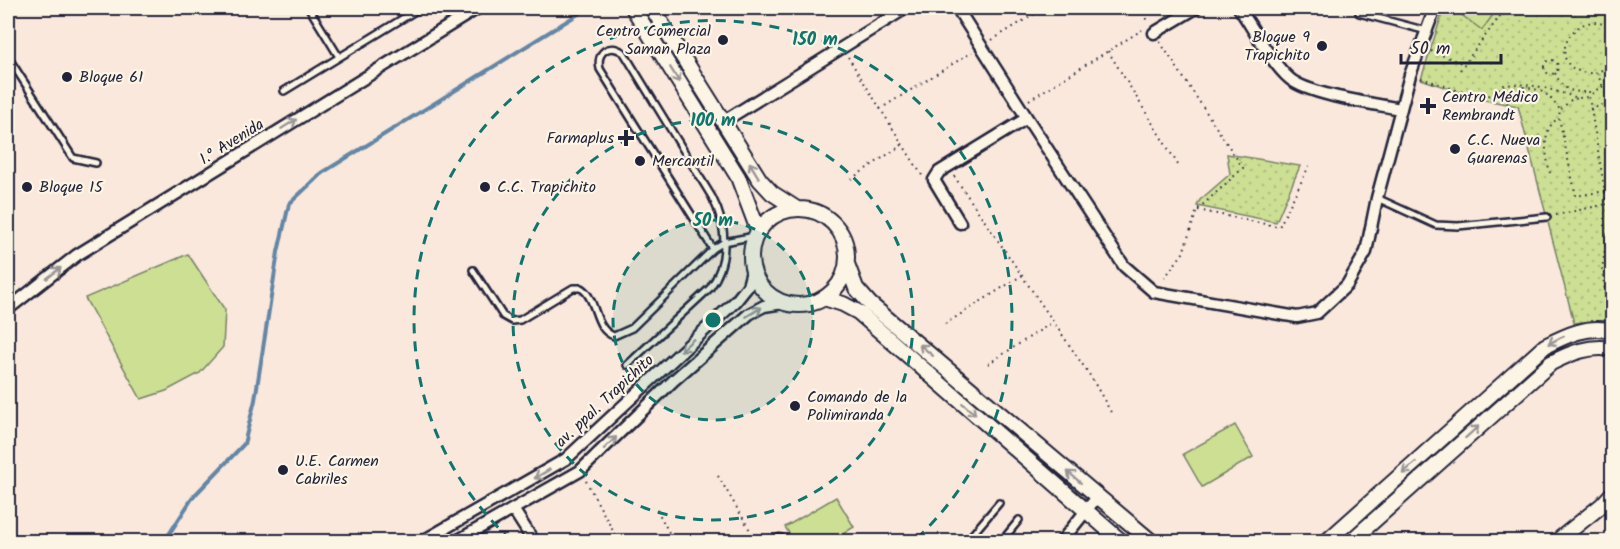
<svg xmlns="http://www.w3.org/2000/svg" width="1620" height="549" font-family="Kalam,sans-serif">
<defs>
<pattern id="park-dots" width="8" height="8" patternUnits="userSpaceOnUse" patternTransform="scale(1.5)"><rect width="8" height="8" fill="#ccdf93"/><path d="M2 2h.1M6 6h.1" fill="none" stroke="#afbf80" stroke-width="1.8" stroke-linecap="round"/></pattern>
</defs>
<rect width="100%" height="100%" fill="#f9e8db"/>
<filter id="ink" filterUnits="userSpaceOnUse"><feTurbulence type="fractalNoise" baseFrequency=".0167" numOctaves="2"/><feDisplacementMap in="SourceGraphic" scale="12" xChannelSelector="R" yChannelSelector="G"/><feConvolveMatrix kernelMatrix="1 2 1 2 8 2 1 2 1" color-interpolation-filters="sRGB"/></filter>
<g filter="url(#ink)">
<path fill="url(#park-dots)" stroke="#778067" stroke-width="1.5" d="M1444,8h168v313h-19l-19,2 -56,-217 -39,-7 -58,-20z
M1227,154l73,12 -24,56 -79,-16 3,-6 30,-26z"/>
<path fill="#ccdf93" stroke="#778067" stroke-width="1.5" d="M1452,8h46l-16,22z
M188,254l37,56 -2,37 -23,26 -34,18 -25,8 -56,-101z
M1235,425l18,32 -51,30 -19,-33z
M836,497l18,30 -23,14h-37l-9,-14z"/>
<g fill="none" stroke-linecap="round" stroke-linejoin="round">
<path stroke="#6386a6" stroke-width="4" d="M164,542l29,-45 51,-53 11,-44 23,-148 11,-48 33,-31 266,-165"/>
<g stroke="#22223b" stroke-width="10">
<path id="service" d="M309,8l30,49
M882,8l7,10
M1359,13l68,18
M8,57l65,101 23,5
M284,91l136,-83
M1377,198l59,27 22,1 89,-9
M473,270l30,46 9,5 8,-1 53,-32h8c17,11 12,41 33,48l18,-8 81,-79 11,-7 31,-6
M627,365l83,-77c20,-27 17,-62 2,-91l-88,-144c-15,-11 -28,-1 -24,16l113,180
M966,542l33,-39
M1001,542l18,-22"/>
</g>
<g stroke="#22223b" stroke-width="15">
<path id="minor" d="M957,8l70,110 97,148 30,26 143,25 20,-4 30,-28 19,-33 11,-54 33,-123 25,-67
M1239,8c14,20 33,56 51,71 19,16 85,25 111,30
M1154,33l42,-25
M724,121l182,-113
M960,223l-26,-43 5,-8 88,-54
M8,309l69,-54 401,-247
M513,509l21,33
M780,540l1,2
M421,542l145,-83 170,-158 12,-15 4,-15
M455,542l125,-71 94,-91 75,-66 15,-8 19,-3
M1061,542l36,-45"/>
</g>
<g stroke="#22223b" stroke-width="18">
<path id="tertiary" d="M633,8l105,169 20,53
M652,8l108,172 12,13 25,16
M751 257a48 48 0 1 1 96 0a48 48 0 1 1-96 0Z
M847,264l9,24 14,16 282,238
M824,298l19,6 15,8 264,230
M1326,542l219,-196c20,-10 44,-22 67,-15
M1350,542l201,-179c20,-10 38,-18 61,-14
M1556,542l46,-37 10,-11"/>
</g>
<path stroke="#22223b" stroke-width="2" stroke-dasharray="1.5 4.5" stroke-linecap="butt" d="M1139,8l9,14
M1612,30c-33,-30 -74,36 -25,43 10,1 19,-4 25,-11
M992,40l52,-32
M1160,42l83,126 -46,42 -14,43 -20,27
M1108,51l72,117
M1431,51l33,13
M848,57l75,120
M1544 67a7 7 0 1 1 14 0a7 7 0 1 1-14 0Z
M1460,70l46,-62
M1555,73c9,20 18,19 38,19
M1597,73l6,14
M1421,78l63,21 20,-14 14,-1 24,3 36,11 11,-1
M1029,100l113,-70
M1507,103l13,-16c9,0 24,3 30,11 4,4 6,8 10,11l-1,9
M880,109l92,-57
M1561,109l10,-9 7,-2
M1590,109l22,-7
M1538,136l3,6 5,2
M1550,173c-4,-18 -10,-44 9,-55l17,78 29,-5
M954,176l137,201 21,37
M851,179l51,-34
M1198,210l81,17 30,-61
M1556,215l51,-11
M1609,318l-7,-48 7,-48 -2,-18 -18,-107 7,-7 16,-8
M945,324l76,-48
M988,364l65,-42
M718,476l39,66
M586,481l33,61
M657,510l17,32"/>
<use href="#service" stroke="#fcf5e5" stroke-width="5"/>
<use href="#minor" stroke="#fcf5e5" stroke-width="10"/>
<use href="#tertiary" stroke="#fcf5e5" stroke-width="14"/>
</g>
<defs><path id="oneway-shaft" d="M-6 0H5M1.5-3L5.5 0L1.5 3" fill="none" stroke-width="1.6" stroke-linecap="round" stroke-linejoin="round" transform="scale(1.5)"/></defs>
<g stroke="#9a9698">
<use href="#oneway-shaft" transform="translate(675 75) rotate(58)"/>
<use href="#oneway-shaft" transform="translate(289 124) rotate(-32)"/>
<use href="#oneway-shaft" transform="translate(754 170) rotate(-121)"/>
<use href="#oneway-shaft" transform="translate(54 273) rotate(-38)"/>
<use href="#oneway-shaft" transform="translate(754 312) rotate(-31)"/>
<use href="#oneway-shaft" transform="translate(1556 340) rotate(153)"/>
<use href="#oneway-shaft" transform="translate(687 345) rotate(138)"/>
<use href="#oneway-shaft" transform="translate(926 350) rotate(-140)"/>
<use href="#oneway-shaft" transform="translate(969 409) rotate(41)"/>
<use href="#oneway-shaft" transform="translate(1472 432) rotate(-42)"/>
<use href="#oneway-shaft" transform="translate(610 443) rotate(-44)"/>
<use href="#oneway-shaft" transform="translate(1409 468) rotate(138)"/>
<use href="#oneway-shaft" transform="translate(542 474) rotate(149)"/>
<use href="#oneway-shaft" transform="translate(1074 477) rotate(-139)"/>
</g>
</g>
<circle cx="713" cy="320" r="100" fill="#0f766e" fill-opacity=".12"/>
<g fill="none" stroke="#0f766e" stroke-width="3" stroke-dasharray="10 8">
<circle cx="713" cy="320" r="100"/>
<circle cx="713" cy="320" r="200"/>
<path d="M511 540A299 299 0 1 1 915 540"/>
</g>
<g fill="#22223b" stroke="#fcf5e5" stroke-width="2">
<circle cx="723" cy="40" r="6"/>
<circle cx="1322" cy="46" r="6"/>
<circle cx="67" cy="77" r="6"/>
<path d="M1425 97h6v6h6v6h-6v6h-6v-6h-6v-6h6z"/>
<path d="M623 129h6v6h6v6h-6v6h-6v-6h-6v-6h6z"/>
<circle cx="1455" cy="149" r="6"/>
<circle cx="640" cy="161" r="6"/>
<circle cx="27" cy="187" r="6"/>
<circle cx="485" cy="187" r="6"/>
<circle cx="795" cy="406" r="6"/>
<circle cx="283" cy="470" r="6"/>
</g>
<g text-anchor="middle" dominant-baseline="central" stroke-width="4.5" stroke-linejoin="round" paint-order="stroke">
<g font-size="16" fill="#22223b" stroke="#fcf5e5" text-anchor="start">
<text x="711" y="31" text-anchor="end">Centro Comercial<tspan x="711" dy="18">Saman Plaza</tspan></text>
<text x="1310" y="37" text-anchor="end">Bloque 9<tspan x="1310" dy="18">Trapichito</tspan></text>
<text x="79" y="77">Bloque 61</text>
<text x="1442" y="97">Centro Médico<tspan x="1442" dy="18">Rembrandt</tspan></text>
<text x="614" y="138" text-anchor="end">Farmaplus</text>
<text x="1467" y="140">C.C. Nueva<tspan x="1467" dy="18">Guarenas</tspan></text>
<text x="652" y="161">Mercantil</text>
<text x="39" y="187">Bloque 15</text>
<text x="497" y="187">C.C. Trapichito</text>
<text x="807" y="397">Comando de la<tspan x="807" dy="18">Polimiranda</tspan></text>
<text x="295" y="461">U.E. Carmen<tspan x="295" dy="18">Cabriles</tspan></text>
</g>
<g font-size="16" fill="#22223b" stroke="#fcf5e5">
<text transform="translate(232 142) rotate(-32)">1.° Avenida</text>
<text transform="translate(605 401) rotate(-43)">av. ppal. Trapichito</text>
</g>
</g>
<circle cx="713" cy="320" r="9" fill="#0f766e" stroke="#fcf5e5" stroke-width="3"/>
<g font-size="18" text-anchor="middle" font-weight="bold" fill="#0f766e" stroke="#fcf5e5" stroke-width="4.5" stroke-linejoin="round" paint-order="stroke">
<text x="815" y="45">150 m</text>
<text x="713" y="126">100 m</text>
<text x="713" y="226">50 m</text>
</g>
<rect width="1620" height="549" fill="none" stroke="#fcf5e5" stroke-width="30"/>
<rect x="15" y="15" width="1590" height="519" fill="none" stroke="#22223b" stroke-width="2" filter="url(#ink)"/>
<path d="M1401 54v9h100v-9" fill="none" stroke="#22223b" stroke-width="3"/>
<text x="1410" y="54" font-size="18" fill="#22223b" stroke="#fcf5e5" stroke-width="4.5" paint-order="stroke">50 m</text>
</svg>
